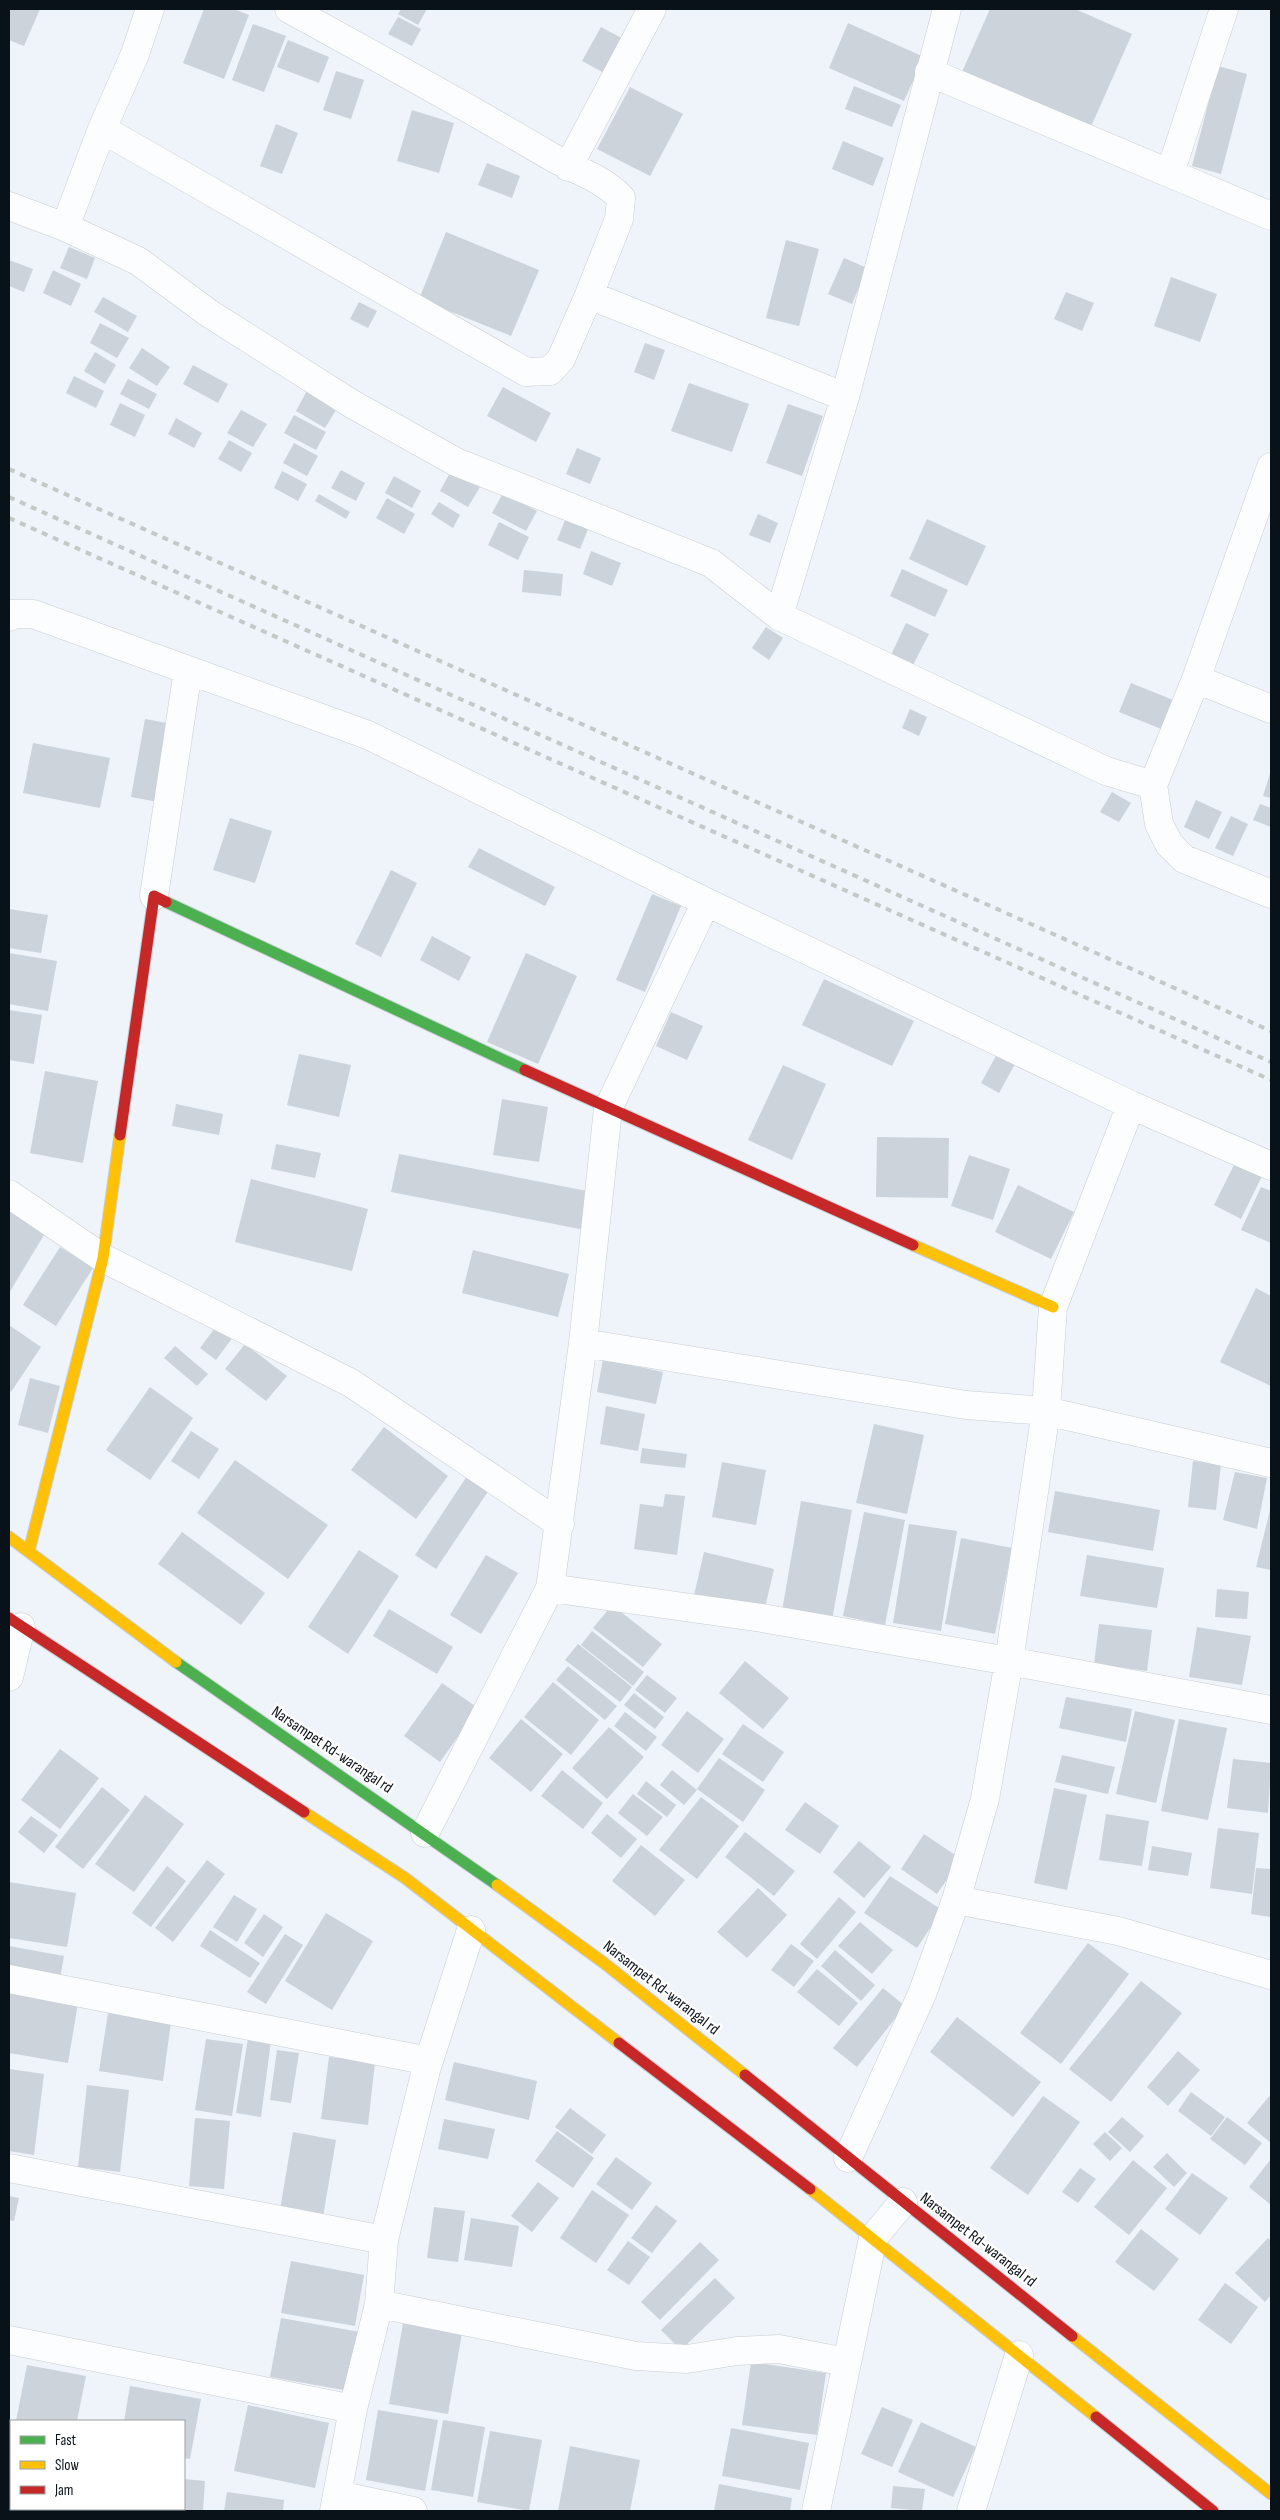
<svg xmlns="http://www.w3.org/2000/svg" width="1280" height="2520" font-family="'Sofia Sans Condensed',sans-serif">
<rect width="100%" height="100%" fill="#eef4f9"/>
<path fill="#ccd3da" d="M9,9h31l-16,37 -15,-6z
M204,9h30l15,6 -25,64 -41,-16z
M401,9h26l-9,16 -20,-11z
M990,9h85l57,25 -42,95 -128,-57z
M398,17l23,12 -9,17 -24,-12z
M848,23l76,34 -20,44 -75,-33z
M253,24l33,12 -22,56 -32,-12z
M601,27l24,13 -19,34 -24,-13z
M288,40l41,17 -10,26 -42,-16z
M1218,66l29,8 -26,100 -29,-8z
M336,71l28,9 -13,39 -28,-9z
M854,86l47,19 -9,22 -47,-18z
M630,87l53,27 -33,62 -53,-27z
M412,110l42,13 -15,50 -42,-12z
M276,124l22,9 -16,41 -22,-8z
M843,141l41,17 -11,28 -41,-17z
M487,163l33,13 -8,22 -34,-13z
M446,232l93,38 -28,66 -92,-37z
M786,240l33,9 -20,77 -33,-8z
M69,247l26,11 -8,21 -27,-11z
M844,258l23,10 -15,36 -24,-10z
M9,260l24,9 -9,23 -15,-6z
M53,270l28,14 -10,22 -28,-13z
M1171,277l46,17 -17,48 -46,-16z
M1066,292l28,11 -12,28 -28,-12z
M103,297l34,19 -9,16 -34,-20z
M359,302l18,9 -9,17 -18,-9z
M100,323l29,15 -12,20 -27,-15z
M645,343l20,7 -11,30 -20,-8z
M142,348l28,19 -13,19 -28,-18z
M95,352l21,13 -11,19 -21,-13z
M193,365l35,19 -10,19 -35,-19z
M74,376l30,15 -8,17 -30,-15z
M128,379l29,15 -8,15 -29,-15z
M689,383l60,21 -17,48 -61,-21z
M309,387l30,18 -14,23 -29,-17z
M503,387l48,26 -15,29 -49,-26z
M120,403l25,12 -10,22 -25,-12z
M788,404l35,12 -21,60 -36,-13z
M241,410l26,14 -14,23 -26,-14z
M294,415l32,17 -10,18 -32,-17z
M176,418l26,15 -8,15 -26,-14z
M229,440l23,13 -11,19 -23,-13z
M294,443l24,13 -11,20 -24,-13z
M577,448l24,10 -11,26 -24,-10z
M341,470l24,13 -9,18 -25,-13z
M282,471l25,13 -9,17 -24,-13z
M451,471l29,16 -12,20 -28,-16z
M394,476l27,15 -9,17 -27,-15z
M503,493l34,18 -11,20 -34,-18z
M319,494l31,18 -4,7 -31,-18z
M387,498l28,16 -11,20 -28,-16z
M439,502l21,13 -7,13 -22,-14z
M568,513l23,9 -11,27 -23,-9z
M758,514l20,9 -8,20 -21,-8z
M927,519l59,27 -19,40 -58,-27z
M499,522l30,15 -11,23 -30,-15z
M591,551l30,12 -9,23 -29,-12z
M902,569l46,21 -13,27 -45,-21z
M524,570l39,4 -2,22 -39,-4z
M906,623l23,11 -16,31 -22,-10z
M766,627l17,11 -14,22 -17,-12z
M1131,683l47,19 -12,29 -47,-19z
M910,709l17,8 -8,19 -17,-8z
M145,719l27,5 -14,78 -27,-5z
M33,743l77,15 -10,50 -77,-15z
M1271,770v28l-8,-2z
M1112,792l19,11 -12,19 -19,-10z
M1196,800l26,12 -13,27 -25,-12z
M1260,804l11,4v19l-18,-7z
M1231,816l17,8 -15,32 -18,-8z
M230,818l42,13 -17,52 -42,-13z
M479,848l76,39 -10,19 -77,-39z
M391,870l26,13 -36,74 -26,-13z
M652,894l29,12 -36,86 -29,-12z
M9,909l39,6 -7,38 -32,-5z
M432,936l39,21 -12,24 -39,-21z
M9,953l48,8 -9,50 -39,-7z
M526,953l51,23 -39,88 -51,-22z
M824,979l90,42 -22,45 -90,-41z
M9,1010l33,5 -8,49 -25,-4z
M671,1012l32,14 -16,34 -31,-14z
M299,1054l52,11 -12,52 -52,-12z
M997,1054l18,10 -16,29 -18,-10z
M783,1065l43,19 -34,76 -44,-20z
M45,1071l53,10 -15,82 -53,-10z
M502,1099l46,8 -9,55 -46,-7z
M176,1104l47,10 -4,21 -47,-9z
M877,1137l72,1 -1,60 -72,-1z
M276,1144l45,9 -6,25 -44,-9z
M399,1154l193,38 -7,38 -194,-38z
M969,1155l41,14 -17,51 -42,-14z
M1235,1163l27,13 -21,43 -27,-14z
M251,1179l117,30 -16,62 -117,-29z
M1018,1185l56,27 -23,47 -56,-27z
M1261,1187l10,4v52l-30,-13z
M9,1206l38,24 -38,63z
M60,1247l33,21 -37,58 -33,-21z
M473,1250l96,24 -11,43 -96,-24z
M1256,1288l15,8v90l-51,-24z
M9,1325l32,22 -30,45 -2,-2z
M217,1325l16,12 -17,23 -16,-12z
M245,1344l42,32 -21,25 -41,-32z
M175,1346l33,28 -11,12 -33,-28z
M603,1359l60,13 -7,32 -59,-12z
M30,1378l30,8 -12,47 -30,-8z
M150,1387l43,31 -43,62 -44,-30z
M606,1406l39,8 -7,37 -38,-7z
M874,1424l50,11 -17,79 -51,-11z
M384,1427l64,49 -32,43 -65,-49z
M191,1431l28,18 -20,30 -28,-18z
M642,1448l45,6 -2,14 -45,-5z
M235,1460l93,65 -40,54 -91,-66z
M1193,1461l28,3 -5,46 -28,-3z
M722,1462l44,8 -10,55 -44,-8z
M1235,1472l32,6 -10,51 -34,-9z
M467,1476l22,14 -53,79 -21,-14z
M1055,1491l105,19 -7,41 -105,-19z
M665,1494l20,2 -8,59 -43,-6 6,-45 23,3z
M801,1501l51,9 -20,110 -50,-9z
M1271,1506v64l-15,-3z
M864,1512l41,8 -20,105 -42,-9z
M909,1524l48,7 -16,100 -48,-8z
M182,1532l83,61 -24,32 -83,-61z
M961,1538l51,10 -17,86 -50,-10z
M359,1550l40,26 -51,78 -40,-27z
M704,1552l70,17 -10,43 -70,-17z
M486,1555l32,18 -37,61 -31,-19z
M1087,1555l77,13 -7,40 -77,-12z
M1217,1589l32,3 -2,27 -32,-2z
M612,1605l50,39 -19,23 -50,-39z
M389,1609l64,38 -16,27 -64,-38z
M1099,1624l53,6 -5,41 -53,-7z
M1197,1627l54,9 -9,49 -53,-8z
M592,1631l52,41 -11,14 -52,-41z
M578,1644l54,43 -12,15 -55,-42z
M745,1661l44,37 -26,31 -44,-36z
M568,1666l49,40 -12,14 -49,-40z
M647,1675l30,23 -12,15 -30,-23z
M553,1682l46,38 -28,35 -47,-38z
M442,1683l36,25 -38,54 -36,-26z
M634,1693l30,24 -9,12 -31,-24z
M1066,1697l66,12 -6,33 -67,-14z
M687,1711l37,28 -26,34 -37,-28z
M1135,1711l40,9 -19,83 -40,-9z
M625,1712l32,25 -11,14 -32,-25z
M521,1719l42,35 -32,38 -42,-34z
M1179,1719l48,9 -19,92 -47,-9z
M743,1724l41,28 -21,30 -41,-28z
M609,1727l35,30 -37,42 -35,-31z
M60,1749l39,29 -39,51 -39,-29z
M1062,1755l53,12 -7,27 -53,-12z
M719,1758l46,32 -22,32 -46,-33z
M1233,1759l38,4 -3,50 -41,-5z
M562,1770l41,33 -20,26 -42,-33z
M672,1770l25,20 -13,15 -24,-20z
M646,1781l30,24 -9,12 -30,-23z
M102,1787l28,23 -47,59 -28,-22z
M1054,1788l33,7 -20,95 -33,-7z
M633,1794l30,23 -16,19 -29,-23z
M145,1795l39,29 -50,68 -39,-28z
M701,1797l38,29 -42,53 -38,-29z
M805,1802l34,24 -19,28 -35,-24z
M607,1814l30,25 -16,19 -30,-25z
M1106,1814l43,7 -7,45 -43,-6z
M31,1816l27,19 -14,18 -26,-21z
M1218,1828l41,5 -7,61 -42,-6z
M745,1832l50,39 -21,25 -49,-39z
M924,1834l37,25 -24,35 -36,-25z
M859,1841l32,26 -27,31 -31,-26z
M641,1845l44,35 -30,36 -43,-35z
M1152,1846l40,7 -4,23 -40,-6z
M207,1860l18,14 -52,68 -18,-14z
M167,1866l19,15 -35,46 -19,-14z
M1256,1868l15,1v48l-20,-3z
M890,1876l52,34 -25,38 -53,-35z
M9,1882l67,11 -9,54 -58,-9z
M758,1888l29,27 -40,43 -30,-26z
M234,1895l23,14 -20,33 -24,-15z
M839,1897l17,15 -39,47 -17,-15z
M326,1913l47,28 -41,69 -47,-29z
M264,1914l19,13 -20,30 -19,-14z
M860,1922l33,28 -21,24 -34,-28z
M210,1930l50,33 -10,15 -50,-32z
M285,1934l18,11 -37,59 -19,-12z
M1088,1943l41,31 -68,90 -41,-31z
M791,1944l23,17 -20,26 -23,-17z
M9,1946l55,10 -4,23 -51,-9z
M835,1950l40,35 -14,16 -40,-35z
M817,1969l41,34 -19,23 -42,-34z
M1141,1981l41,32 -71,89 -42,-33z
M883,1988l22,18 -48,61 -24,-19z
M9,1991l69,12 -10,60 -59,-10z
M108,2013l63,9 -8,59 -64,-10z
M957,2017l84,65 -28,35 -83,-65z
M248,2038l23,3 -10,76 -25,-4z
M206,2039l37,5 -11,72 -37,-6z
M277,2050l22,3 -8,50 -21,-3z
M1178,2051l22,19 -32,36 -21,-19z
M329,2057l46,5 -7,63 -47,-6z
M454,2062l83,19 -8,39 -84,-20z
M9,2069l35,5 -10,81 -25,-4z
M87,2085l42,5 -9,82 -42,-5z
M1191,2092l34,25 -14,19 -33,-25z
M1271,2094v49l-24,-20z
M1043,2096l37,26 -52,73 -38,-27z
M570,2108l36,27 -14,19 -37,-27z
M1122,2117l22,19 -14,16 -22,-20z
M1227,2117l35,26 -17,22 -35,-26z
M195,2118l35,3 -6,68 -35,-3z
M444,2119l51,10 -7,30 -50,-10z
M557,2131l37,27 -21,30 -38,-27z
M293,2132l43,8 -13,77 -43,-7z
M1105,2132l17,16 -12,13 -17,-17z
M1167,2153l20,20 -13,14 -21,-20z
M616,2157l36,26 -20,27 -36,-26z
M1271,2159v46l-22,-18z
M1133,2160l34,28 -38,47 -35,-28z
M1080,2168l16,11 -18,24 -16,-11z
M1192,2173l36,25 -28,37 -35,-26z
M538,2182l21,16 -27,34 -21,-16z
M592,2190l37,25 -33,48 -36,-25z
M9,2196l10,2 -5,23 -5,-1z
M656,2205l21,16 -25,32 -21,-15z
M434,2207l31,4 -7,51 -31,-4z
M471,2218l48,8 -7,41 -48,-7z
M1141,2229l38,30 -25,32 -39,-29z
M1268,2238l3,3v54l-6,7 -30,-29z
M628,2241l22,16 -21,28 -22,-15z
M700,2242l19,18 -59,60 -19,-18z
M291,2261l73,14 -9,51 -74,-13z
M715,2278l20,20 -54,52 -20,-20z
M1225,2283l33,24 -27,37 -33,-24z
M281,2318l79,14 -11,59 -79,-14z
M403,2323l59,10 -14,81 -59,-10z
M751,2362l75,11 -9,62 -75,-10z
M27,2365l59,11 -9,45h-61z
M130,2386l71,13 -11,60 -6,-1v-37h-60z
M248,2405l81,18 -14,65 -81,-17z
M882,2407l31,13 -21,47 -31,-13z
M378,2410l60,10 -13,71 -59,-11z
M443,2420l42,7 -12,70 -42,-7z
M921,2422l55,25 -23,50 -55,-25z
M731,2428l78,15 -9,47 -78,-14z
M490,2431l52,9 -13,71 -52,-9z
M570,2446l70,14 -10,51h-72z
M9,2461l2,1v47h26v2h-28z
M184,2479l21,2 -2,30h-54v-2h35z
M719,2484l73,14 -2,13h-76z
M893,2486l32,3 -3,22 -31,-3z
M227,2492l57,8 -1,11h-59z
M41,2509h57v2h-45z"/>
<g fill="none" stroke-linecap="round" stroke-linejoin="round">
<g stroke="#c7ced4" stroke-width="29">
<path id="street" d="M947,9l-102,388 -66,219 327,155 47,14
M929,72l342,144
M102,129l424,243 24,-1 11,-12 28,-64 30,-76 2,-21c-18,-20 -47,-28 -71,-42 -86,-51 -173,-99 -261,-147
M568,167l84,-158
M1170,173l54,-164
M9,206l56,21 37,-98 33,-75 15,-45
M65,227l73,34 72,53 142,90 104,58 255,101 68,53
M589,295l256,102
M1271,467l-75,212 -43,106 6,39 10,20 15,15 87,35
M9,617l3,-3h21l335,121 338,167 425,203 140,61
M1196,679l75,30
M154,896l34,-226
M9,1194l94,64 248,125 209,141
M583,1343l383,62 80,6 225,52
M550,1588l212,30 247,43 262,49
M9,1677l12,-50
M425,1833l125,-245 33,-245 25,-234 98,-207
M956,1900l29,-101 24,-138 37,-250 7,-104 78,-202
M9,1979l420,82
M848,2158l74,-164 34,-94 162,31 153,44
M9,2168l375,72
M379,2304l257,52 51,3 50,-8 42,-2 67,13
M9,2340l344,69
M338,2495l75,16
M334,2511l19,-102 26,-105 5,-64 42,-170 45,-140
M816,2511l57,-273 30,-36
M971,2511l48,-156"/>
</g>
<g stroke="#c7ced4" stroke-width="13">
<path id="fast" d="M166,902l359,168
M176,1662l321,223"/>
</g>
<g stroke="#c7ced4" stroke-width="13">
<path id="slow" d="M913,1245l140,62
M9,1537l167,125
M29,1551l74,-293 17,-123
M304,1812l101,66 214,165
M497,1885l107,78 141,112
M810,2189l286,228
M1072,2336l199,158"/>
</g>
<g stroke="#c7ced4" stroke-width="13">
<path id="jam" d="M525,1070l388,175
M120,1135l34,-239 12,6
M9,1618l295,194
M619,2043l191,146
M745,2075l327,261
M1096,2417l117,94"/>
</g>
<use href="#street" stroke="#fcfdfe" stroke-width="28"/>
<use href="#fast" stroke="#4caf50" stroke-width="11"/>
<use href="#slow" stroke="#ffc107" stroke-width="11"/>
<use href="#jam" stroke="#c62828" stroke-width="11"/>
<path stroke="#c5c8c9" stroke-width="4" stroke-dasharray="6 6" stroke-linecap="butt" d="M9,469l1262,562
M9,497l1262,565
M9,518l1262,562"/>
</g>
<g text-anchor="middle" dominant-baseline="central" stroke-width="5" stroke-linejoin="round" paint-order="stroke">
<g font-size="16" fill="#091119" stroke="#fff">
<text transform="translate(332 1750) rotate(34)">Narsampet Rd-warangal rd</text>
<text transform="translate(661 1988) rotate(38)">Narsampet Rd-warangal rd</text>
<text transform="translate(978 2240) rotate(38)">Narsampet Rd-warangal rd</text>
</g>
</g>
<rect width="1280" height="2520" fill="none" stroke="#091119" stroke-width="20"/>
<rect x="10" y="2420" width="175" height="90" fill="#ffffff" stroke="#9da0a3"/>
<rect x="20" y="2436" width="25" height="8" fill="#4caf50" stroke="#9da0a3"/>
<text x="55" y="2445" font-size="15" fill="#091119">Fast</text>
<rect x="20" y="2461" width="25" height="8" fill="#ffc107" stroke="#9da0a3"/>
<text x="55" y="2470" font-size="15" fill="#091119">Slow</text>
<rect x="20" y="2486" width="25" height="8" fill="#c62828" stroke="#9da0a3"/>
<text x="55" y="2495" font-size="15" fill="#091119">Jam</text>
</svg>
